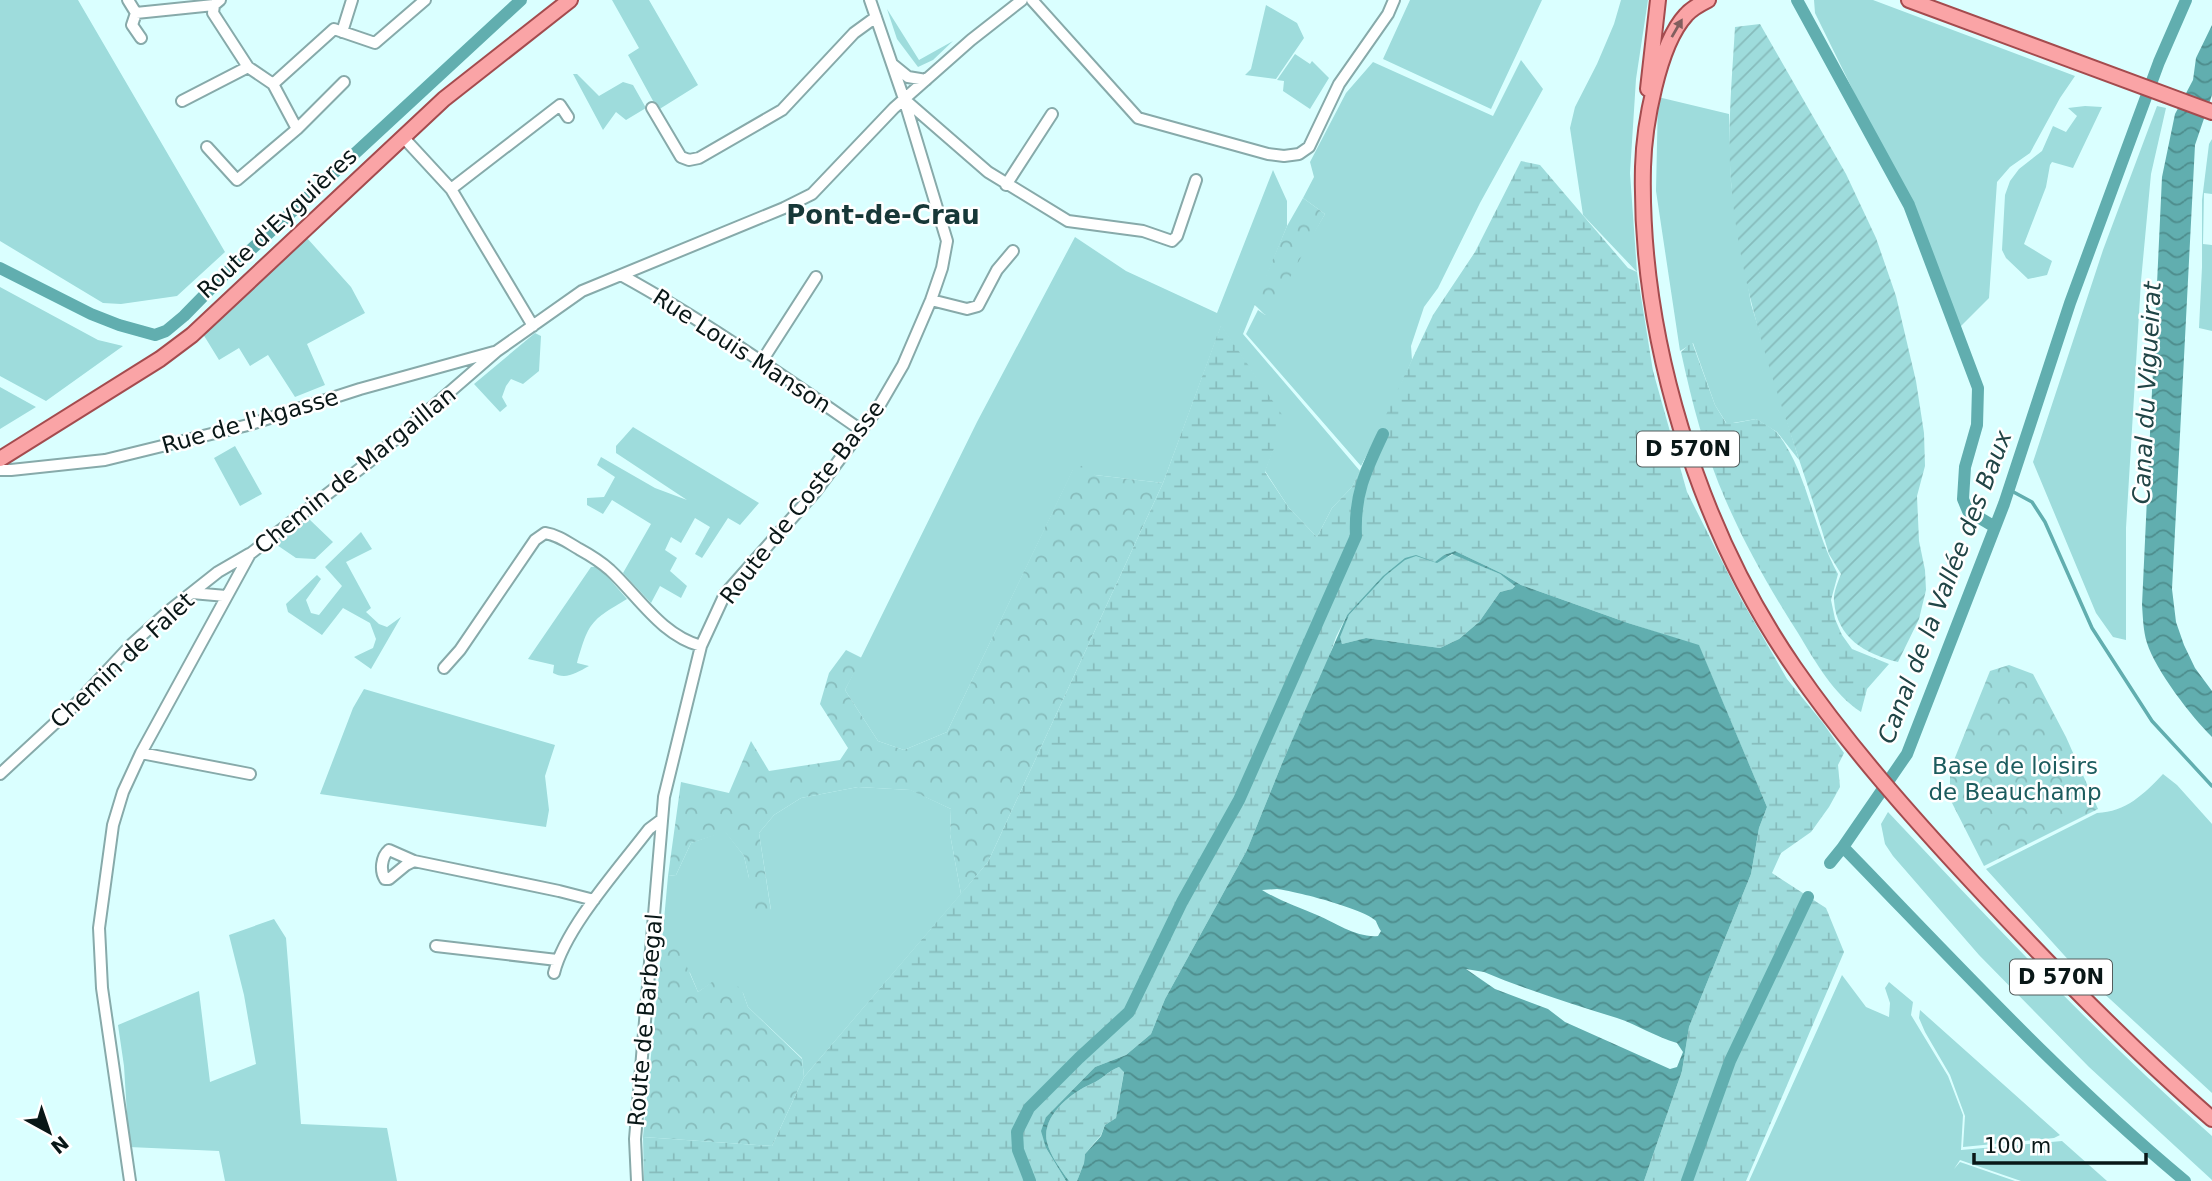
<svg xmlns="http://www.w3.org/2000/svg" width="2212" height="1181" font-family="'DejaVu Sans',sans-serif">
<defs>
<pattern id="forest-crowns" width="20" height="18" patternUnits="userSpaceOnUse" patternTransform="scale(1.75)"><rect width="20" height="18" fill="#9edcdc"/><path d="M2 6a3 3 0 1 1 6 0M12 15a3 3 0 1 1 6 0" fill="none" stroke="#87bcbc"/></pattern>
<pattern id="wetland-marsh" width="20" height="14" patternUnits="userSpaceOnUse" patternTransform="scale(1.75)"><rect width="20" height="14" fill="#9edcdc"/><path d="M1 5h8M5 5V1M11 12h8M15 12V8" fill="none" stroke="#87bcbc"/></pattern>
<pattern id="garden-furrows" width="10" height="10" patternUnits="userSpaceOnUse" patternTransform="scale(1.75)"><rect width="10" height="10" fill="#9edcdc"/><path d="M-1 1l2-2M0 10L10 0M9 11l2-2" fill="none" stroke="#87bcbc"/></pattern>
<pattern id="water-waves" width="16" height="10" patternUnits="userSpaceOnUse" patternTransform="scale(1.75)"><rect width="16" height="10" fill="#61aeaf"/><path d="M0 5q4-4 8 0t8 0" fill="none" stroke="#4e8d8d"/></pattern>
</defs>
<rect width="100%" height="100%" fill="#daffff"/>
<path fill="#9edcdc" d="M0,0h78l147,252 -48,44 -56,8 -18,-1 -103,-62z
M612,0h37l49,85 -40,25 -30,-55 11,-7z
M1410,0h132l-51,109 -108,-50z
M1621,0h27l-12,79 -6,94 7,99 -54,-57 -13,-87 5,-21 22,-43 17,-40z
M1814,0h59l202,76 -15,22 -30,55 -20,14 -13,15 -8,116 -29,29 -50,-130 -37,-66 -58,-118z
M1266,5l31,18 7,15 -28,41 -31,-4 6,-6z
M887,9l32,51 34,-19 -20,19 -15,7 -21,-28z
M1295,54l15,10 2,-3 17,17 -19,31 -27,-18 1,-10 -7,-1z
M1521,60l22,29 -63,114 -42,85 -14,19 -13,39 1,14 -27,60 -24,46 -115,-132 12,-24 7,5 60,-101 -22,-16 11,-21 -4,-15 36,-69 27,-31 120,54z
M573,74h4l22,22 24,-14 10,3 13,23 -20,12 -10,-8 -13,18z
M1658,97l71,17 2,69 20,121 48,156 -22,-28 -21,-13 -29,5 -12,-19 -22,-62 -13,8 -24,-160z
M2085,106l17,1 -29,61 -21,-6 -2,3 -4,22 -22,57 28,17 -5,14 -19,4 -22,-21 -4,-8 3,-55 5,-14 9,-12 23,-18 11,-25 13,6 11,-16 -9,-8z
M2157,106l9,2 -15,66 -10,107 -15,247v112l-13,-3 -17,-24 -63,-151 70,-212z
M2212,139v55l-8,-1 -1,51 9,1v86l-13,-3 3,-61v-67l7,-56z
M1273,170l14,31v25l-44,108 117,137 -8,16 -20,21 -15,29 -28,-29 -24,-37 19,-52 -63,-93 -58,157 -68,-8 -22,-5 -126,262 -43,18 -26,-9 -33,-51 132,-268 98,-185 51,34 91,42z
M307,238l44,49 14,26 -58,31 18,41 -30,12 -27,-42 -18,11 -11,-18 -20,12 -16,-26z
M0,287l98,53 25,6 -77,55 -46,-25z
M535,333l6,3 -2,35 -16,13 -12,-5 -5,7 -4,11 5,9 -7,6 -26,-28z
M0,387l36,20 -36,22z
M633,427l126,76 -19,22 -12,-7 -26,40 -7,-4 15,-27 -15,-9 -14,25 -10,-6 -6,13 12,8 -7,13 17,15 -6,12 -21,-12 -9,17 -28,-30 28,-49 -39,-24 -9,14 -16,-9v-7l17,-1 11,-20 -18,-12 4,-8 54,31 32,12 -71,-47v-7z
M235,446l27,48 -22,12 -26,-48z
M309,519l24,23 -18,17 -19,-1 -22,-15z
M361,532l11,17 -26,13 25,46 -5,4 13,12 8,3 14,-10 -30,52 -17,-12 19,-9 3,-9 -6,-16 -27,-15 -21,27 -34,-23 -2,-8 31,-29 4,4 -15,21 5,13 8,2 23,-29 -17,-19z
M591,567h8l28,32c-37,22 -38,23 -50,64l12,3c-13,7 -23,14 -36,7l1,-8 -26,-6z
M364,689l191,56 -10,31 4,34 -3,17 -226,-33 33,-86z
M2163,774l14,11 35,39v269l-139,-128 -87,-96 111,-56c29,-1 47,-19 66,-39z
M858,787l53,3 40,19 -1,25 11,60 -157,183 -2,-19 -54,-51 -5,-14 -27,-13 -18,12 -8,-19 -29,-20 7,-77 8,-1 15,-32 34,-12 19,25 5,22 22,32 -12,-77 15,-18 27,-17z
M1888,812c105,111 209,223 324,324v44l-123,-113 -110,-112 -86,-99 -8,-12 -4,-20z
M274,919l12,19 15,186 86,4 10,53h-172l-6,-30 -90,-4 -5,-81 -6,-41 81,-34 11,91 46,-18 -12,-69 -15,-60z
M1842,975l24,32 23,10 1,-14 -5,-15 4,-6 24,20 -2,13 37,61 15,39 -2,35 101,-9 45,40h-86l-61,-21 -6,9 6,-7 55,19h-266z
M1920,1010l140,125 -6,3 -91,9 2,-31 -15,-41 -25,-43 -6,-14z"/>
<path fill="url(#forest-crowns)" d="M1303,198l22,16 -52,94 -8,7 -11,-11 33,-78z
M1087,464l8,11 68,8 -175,379 -27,32 -11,-60 1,-25 -41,-19 -52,-3 -57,11 -27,17 -15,18 12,78 -17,1 -5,-34 -5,-22 -19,-24 -34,11 -15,32 -8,1 13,-94 48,11 22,-52 18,30 71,-11 8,-12 -28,-44 9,-31 17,-23 16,8 -17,32 33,51 26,9 43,-18 126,-263z
M2009,665l24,9 33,63 32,72 -114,57 -34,-67v-29l40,-99z
M676,942l22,50 18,-13 14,-3 13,17 5,14 54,52 2,18 -32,69 -129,-9 18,-184z"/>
<path fill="url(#wetland-marsh)" d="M1521,161l19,4 88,103 9,4 16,99 34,121 54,107 46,80 36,44 21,30 -6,12 2,22 -11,20 -18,25 -30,21 -9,20 54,35 18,44 -98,229h-102l38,-110 7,-44 62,-153 8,-46 8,-21 -68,-161 -71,-23 -107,-38 -20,-12 -46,-22 -11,4 -8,7 18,-8 46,20 15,11 -3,4 -12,3 -21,30 -20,17 -19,9 -74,-10 -24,6 -3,-7 10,-22 22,-24 -24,24 -11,22 -9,26 -44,98 -36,89 -82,149 -14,35 -25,21 -31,12 -49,50v31l20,33h-422l-1,-44 129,9 32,-69 184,-215 175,-379 58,-158 64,94 -20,53 24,36 28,29 15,-29 20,-21 81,-172 42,-63z
M1692,342l23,63 11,18h9l21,-4c7,4 17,9 22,15 30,39 35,96 60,140l-7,26 4,19 7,16 10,14 37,15 -22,25 -6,23c-28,-18 -46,-51 -63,-79 -27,-42 -52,-86 -72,-132 -21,-48 -34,-98 -45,-149z
M1119,1067l5,4 -8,47 -11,7 -4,10 -16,19 -1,9 -7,18h-8c-8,-11 -19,-26 -22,-39 -6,-26 24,-49 44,-58 11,-4 15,-12 28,-17z"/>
<path fill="url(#garden-furrows)" d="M1760,24l86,150 30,64 20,58 20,85 8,52 1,33 -8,30 2,45 6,29 1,20 -7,29 -21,43c-33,-8 -61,-24 -64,-61 -1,-8 4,-19 7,-27l-12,-20c-36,-123 -88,-243 -98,-372 -4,-52 1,-103 4,-155z"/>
<path fill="url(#water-waves)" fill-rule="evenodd" d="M2212,25v70l-17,50 -23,444 4,33 8,23 11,23 17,23v46c-21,-21 -56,-66 -65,-94 -4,-13 -4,-26 -5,-38l20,-428 13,-63 18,-34 3,-22z
M1455,551l46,22 20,12 107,38 71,22 68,162 -8,21 -8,46 -62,153 -7,44 -38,110h-567l7,-18 1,-9 16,-18 4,-11 11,-7 8,-46 -5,-5c-13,5 -17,13 -28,17 -20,9 -50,32 -44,58 3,13 14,28 22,39h-3l-20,-33 -5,-17 5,-14 49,-50 31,-12 25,-21 14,-35 82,-149 36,-89 64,-146 36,-39 22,-18 11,-3 19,7 9,-7zM1452,554l48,20 15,12 -3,3 -12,3 -21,30 -20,17 -19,9 -74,-10 -24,6 -2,-7 9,-22 36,-39 20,-16 11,-4 21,7zM1277,889c18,2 88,20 99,32 0,1 4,9 5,10l-3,5c-21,2 -42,-13 -61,-21 -19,-8 -37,-14 -55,-25zM1466,969l18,3c43,18 88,32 133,46 21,7 39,19 60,25l6,9 -6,15 -7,2 -105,-47 -17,-13 -53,-20z"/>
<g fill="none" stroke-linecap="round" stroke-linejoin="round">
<path stroke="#61aeaf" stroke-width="3.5" d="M2008,489l24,13 13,20 47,106 60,93 60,65"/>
<path stroke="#61aeaf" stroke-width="12" d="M1797,0l112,205 69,183 -1,37 -12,42 -2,32 5,12 27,16
M0,268l91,46 28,11 36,10 11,-4 18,-15 47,-48 290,-268
M1830,863l13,-16
M1030,1181l-12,-31 -1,-18 12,-24 50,-50 50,-46 53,-110 57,-102 117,-264c-2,-42 10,-66 27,-102
M1687,1181l43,-120 78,-164
M2185,1181c-123,-102 -231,-220 -342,-334l64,-93 97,-250 66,-201 89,-241 27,-62"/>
<g stroke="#87aaaa" stroke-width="14">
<path id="minor" d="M128,0l8,13 78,-8
M220,0l-6,5 -1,8 35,54 25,17 61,-55 41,14 50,-43
M1032,0l106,118 130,36 16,2 15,-2 10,-7 30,-63 49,-70 6,-14
M136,13l-4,12 9,13
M342,32l10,-32
M892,64l16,13 18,3
M273,84l24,45
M904,99l84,73 80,49 75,10 29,10 5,-5 19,-56
M182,101l66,-34
M652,108l29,49 8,3 10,-2 83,-48 72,-77 22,-16
M403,137l48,52 82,137
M207,147l30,33 60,-51 47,-47
M1006,185l46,-71
M451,189l109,-84 8,12
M621,275c84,46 162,101 240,155
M931,300l36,9 11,-3 19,-36 16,-19
M762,361l54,-84
M0,470h11l94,-10 143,-35 112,-36 134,-37
M192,593l34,3
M444,668l16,-18 75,-110 10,-7c13,2 22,9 34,16 11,6 22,13 31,21 29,27 51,65 91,76
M141,753l109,21
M0,774l79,-73 53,-57 38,-34 48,-38 31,-18
M414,861l-8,4 -17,14h-4c-5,-8 -4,-22 4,-29l25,11 145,30 35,9
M436,946l121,14
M554,973c11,-45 66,-106 95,-144l12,-9
M130,1181l-28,-193 -3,-60 14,-103 10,-33 18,-39 109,-199 120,-93 127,-110 85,-60 202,-83 28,-14 82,-86 77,-68 51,-40
M637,1181l-2,-42 29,-342 37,-151 24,-52 91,-103 62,-83 25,-43 28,-65 11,-32 5,-27 -43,-142 -34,-99"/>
</g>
<g stroke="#a44b4e" stroke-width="18">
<path id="major" d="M1708,0c-8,4 -16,8 -22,15 -28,30 -42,112 -43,152 -4,170 55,361 151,500 53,77 116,148 180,217 76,82 154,162 238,235
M1909,0l303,112
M1648,89l10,-89
M0,459l160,-100 32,-24 252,-236 126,-99"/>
</g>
<use href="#minor" stroke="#fff" stroke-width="10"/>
<use href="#major" stroke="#faa4a6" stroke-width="14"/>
</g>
<defs><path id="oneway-solid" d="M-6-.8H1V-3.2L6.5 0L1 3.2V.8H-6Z" transform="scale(1.75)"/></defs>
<use fill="#825e5e" href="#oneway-solid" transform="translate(1677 28) rotate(-60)"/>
<g text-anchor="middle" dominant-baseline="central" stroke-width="5" stroke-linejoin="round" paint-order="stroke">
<g fill="#fff" stroke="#535d5d" stroke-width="2">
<rect x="1637" y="431.5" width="102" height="35" rx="5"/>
<rect x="2010" y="959.5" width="102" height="35" rx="5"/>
</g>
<g font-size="21" font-weight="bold" fill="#091717">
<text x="1688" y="449">D 570N</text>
<text x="2061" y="977">D 570N</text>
</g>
<g font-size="23" fill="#091717" stroke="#fff">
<text transform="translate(277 223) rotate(-43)">Route d'Eyguières</text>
<text transform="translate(742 351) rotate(33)">Rue Louis Manson</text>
<text transform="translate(250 421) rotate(-16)">Rue de l'Agasse</text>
<text transform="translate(355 470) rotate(-39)">Chemin de Margaillan</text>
<text transform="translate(802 502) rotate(-52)">Route de Coste Basse</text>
<text transform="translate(122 660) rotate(-43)">Chemin de Falet</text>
<text transform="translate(645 1020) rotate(-85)">Route de Barbegal</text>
</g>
<g font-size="23" fill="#1c5c5e" stroke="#fff">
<text x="2015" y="766">Base de loisirs<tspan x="2015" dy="26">de Beauchamp</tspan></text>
</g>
<g font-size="24" font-style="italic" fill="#204546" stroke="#fff">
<text transform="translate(2147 393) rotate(-87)">Canal du Vigueirat</text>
<text transform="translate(1945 587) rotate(-69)">Canal de la Vallée des Baux</text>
</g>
<g font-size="26" font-weight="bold" fill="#173838" stroke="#fff">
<text x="883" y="215">Pont-de-Crau</text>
</g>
</g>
<g transform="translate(49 1132) rotate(140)" stroke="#ffffff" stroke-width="5" paint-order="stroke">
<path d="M0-5L12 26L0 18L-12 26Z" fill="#091717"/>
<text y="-10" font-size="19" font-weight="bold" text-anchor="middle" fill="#091717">N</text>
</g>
<path d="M1974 1153v10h172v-10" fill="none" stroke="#091717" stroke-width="3.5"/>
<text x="1984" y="1153" font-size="21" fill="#091717" stroke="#ffffff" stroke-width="5" paint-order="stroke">100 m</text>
</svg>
